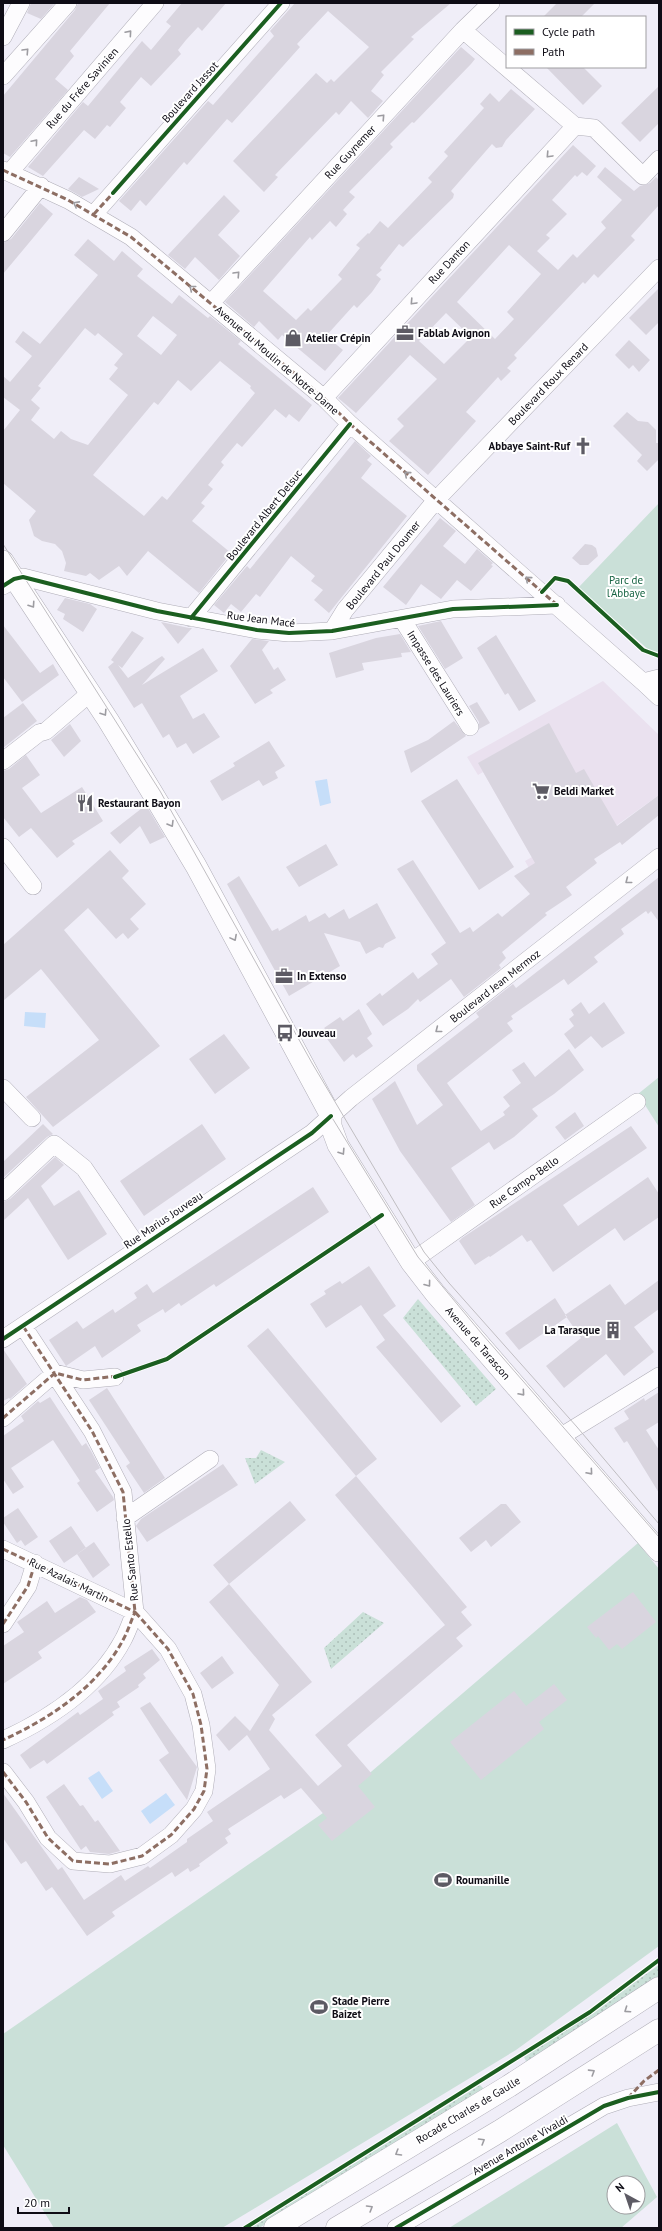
<svg xmlns="http://www.w3.org/2000/svg" width="662" height="2231" font-family="'PT Sans',sans-serif">
<defs>
<pattern id="grass-dots" width="8" height="8" patternUnits="userSpaceOnUse"><rect width="8" height="8" fill="#cae0d8"/><path d="M2 2h.1M6 6h.1" fill="none" stroke="#acbfb8" stroke-width="1.8" stroke-linecap="round"/></pattern>
</defs>
<rect width="100%" height="100%" fill="#f0eef8"/>
<path fill="#eae1ef" d="M603,681l56,54v60l-56,40 -73,35 -5,-9 7,-4 -49,-85 -5,3 -11,-18z"/>
<path fill="url(#grass-dots)" d="M418,1299l78,90 -20,17 -73,-88z
M261,1450l24,12 -30,22 -10,-26h11z
M363,1612l21,11 -53,46 -7,-21z
M659,1965v11l-132,87 -3,-6 47,-30z
M480,2085l4,4 -225,139h-9z"/>
<path fill="#cae0d8" fill-rule="evenodd" d="M659,503v149l-9,-1 -72,-63z
M659,1077v50l-21,-33z
M638,1543l21,26v377l-143,104 -294,178h-168l-51,-83v-111l320,-221z
M617,2123l40,74 -36,31h-172zM614,2183h24v24h-24z"/>
<path fill="#c6def9" d="M327,779l4,24 -11,3 -5,-25z
M25,1012l21,1 -1,15 -21,-2z
M99,1771l14,20 -11,8 -14,-21z
M166,1793l9,12 -25,19 -9,-13z"/>
<path fill="#d9d5df" fill-rule="evenodd" d="M31,3h24l-14,16 -14,-6z
M78,3h32l-40,48 4,5 -19,23 13,11 -58,67 -7,-4v-57l72,-86z
M182,3h44l-24,28 -4,-4 -12,13 -8,10 3,4 -30,32 -10,-9 -21,25 6,6 -16,19 -3,-2 -12,14 -11,-9 -41,46 -15,-9 55,-65 5,4 54,-65 9,9 20,-24 -5,-4z
M295,3h156l-40,34 3,2 -33,33 3,3 -13,16 12,10 -15,17 -17,-17 -12,14 -3,-3 -61,63 3,2 -14,15 -31,-31 83,-88 11,10 4,-4 3,3 35,-35 -41,-36 -31,33 3,3 -68,76 -5,-4 -40,46 -3,-3 -38,44 -6,-6 -9,11 -12,-10 89,-100 5,4 61,-69 -4,-5z
M557,3h38l-14,14h-38z
M461,47l14,12 -4,5 -57,59 -2,-1 -22,22 3,3 -44,45 6,5 -12,13 4,4 -11,13 -6,-6 -18,19 -2,-3 -47,54 33,29 12,-12 3,3 31,-32 -4,-4 22,-27 -4,-3 12,-12 1,1 11,-13 8,7 44,-46 -4,-4 20,-22 -4,-4 40,-44 -4,-4 10,-11 9,9 12,-13 24,20 -29,31 -4,7 -6,1 -4,-4 -41,47 3,3 -1,4 -50,49 -4,-3 -19,24 2,2 -6,5 5,4 -9,13 -15,16 -3,-3 -28,31 17,14 -18,21 -43,-36 -4,5 -19,-19 -5,6 -29,-25z
M546,67h37l19,19 -19,19z
M659,86v37l-19,19 -19,-19z
M573,145l23,21 -9,10 -5,-4 -5,5 -2,-2 -23,25 15,14 -21,21 4,3 -13,13 21,19 15,-16 4,4 29,-30 -5,-6 21,-22 -25,-23 8,-10 29,24 6,-5 10,-3 6,-6 3,3v25l-28,31 4,4 -37,38 -4,-4 -9,10 -2,-2 -69,73 3,3 -10,10 4,3 -10,10 -3,-4 -32,35 10,9 -48,54 -39,-34 15,-15 -7,-7 40,-40 -27,-24 -54,58 -18,-15zM509,245l32,29 -34,38 7,7 -19,20 -38,-37zM446,313l25,24 -27,27 -25,-23z
M79,177l20,12 -17,8 -14,-8z
M224,195l16,16 -22,24 22,21 -21,24 -24,-23 -10,12 -17,-14z
M40,203l13,11 -50,60v-31l8,-4z
M88,239l26,22 8,-10 21,18 -6,7 35,28 7,-9 29,23 2,-2 31,25 -3,3 74,61 -13,17 -10,-8 -3,4 -11,-9 -33,38 -5,-4 -16,19 3,3 -16,20 5,4 -12,14 4,3 -13,15 39,32 -32,40 -51,-42 -21,25 -8,-10 -20,14 -9,-7 -4,3 -22,-5 2,-8 -4,-12 -7,-7 -13,-3 -8,-5 -5,-16 7,-9 -33,-28v-52l17,-21 -17,-13v-21l7,6 22,-26 -17,-14 8,-11 17,13 58,-69 -24,-20zM153,316l24,19 -16,20 -24,-19zM85,328l10,8 3,-3 25,21 -9,11 4,3 -9,11 19,16 -40,50 -17,-6 -10,-8 -7,8 -23,-19 9,-12 -9,-8 10,-12 -3,-2zM220,361l31,25 -1,2 5,5 -88,107 -5,-4 -18,20 -51,-41 61,-73 4,3 20,-25 13,11z
M659,288v34l-13,13 -17,-17z
M629,340l21,20 -11,12 -6,-7 -4,4 -14,-14z
M627,412l11,9 10,1 8,8v13h3v16l-12,12 -10,-10 5,-6 -29,-29z
M355,441l16,15 -4,4 5,4 -11,14 46,38 -78,97 -15,-13 9,-10 -12,-9 4,-5 -24,-20 -31,41 -4,-3 -15,18 -10,-8 -7,9 -10,-8 33,-39 3,3z
M440,518l16,13 -13,15 22,18 12,-15 16,14 -2,2 2,1 -22,25 -14,-11 -16,19 -20,-15 -15,21 -23,-18z
M585,544l7,1 4,3 2,8 -10,9h-8l-8,-7z
M65,598l25,6 7,5 -14,23 -20,-13 2,-5 -8,-4z
M441,621l22,37 -18,11 -27,-43z
M161,622l28,6h3l-14,16z
M3,625l37,48 13,-9 6,11 -37,27 -19,-25z
M132,631l12,7 -22,30 -4,-3 10,13 34,-22 3,3 -23,26 61,-37 15,23 -38,25 13,23 11,-6 16,24 -27,17 -7,-11 -9,5 -8,-14 -6,4 -21,-35 -8,5 -26,-41 6,-5 -3,-2z
M400,634l11,18 -10,1 1,4 -40,6 2,7 -28,8 -7,-25 47,-15z
M496,635l40,66 -17,10 -11,-18 -3,2 -28,-47z
M252,639l17,2 -7,9 12,20 4,-3 8,13 -16,10 3,3 -18,11 -25,-38z
M477,702l13,21 -11,6v-7l-10,-16z
M23,703l14,18 -34,27v-30z
M454,721l12,15 -55,37 -7,-22 24,-11z
M549,723l27,50 8,-4 33,57 42,-31v20l-37,30 -2,-3 -26,17 3,4 -31,24 6,8 -27,18 2,2 -45,37 4,6 -7,7 2,3 -37,29 -13,-18 -31,23 -2,-3 -10,10 -25,17 -17,-22 14,-11 2,3 31,-24 5,7 20,-15 -7,-10 15,-11 -49,-74 16,-9 47,73 10,-6 3,5 25,-19 4,4 28,-23 -16,-18 21,-13 -57,-100z
M70,724l11,17 -17,16 -13,-17z
M269,741l16,25 -10,6 3,6 -15,8 -4,-6 -37,21 -12,-20 25,-15 -2,-3z
M26,755l14,20 -18,13 19,25 41,-26 21,34 -31,20 3,3 -18,14 -26,-30 -12,9 -16,-20v-46l6,-2z
M457,779l57,88 -35,23 -58,-89z
M146,805l19,32 -15,7 -10,-18 -20,18 -10,-11z
M326,844l12,21 -39,22 -13,-20z
M110,850l19,21 -7,7 24,26 -16,15 9,10 -11,10 -5,-6 -7,6 -28,-31 -24,22 96,116 -107,81 -27,-30 73,-57 -58,-71 -38,32v-56z
M239,876l33,55 6,-3 1,3 27,-16 3,7 16,-9 4,5 15,-9 5,10 28,-16 19,35 -11,6 -2,4 -4,-1 -13,7 -6,-12 -36,-9 16,33 -51,30 -62,-112z
M659,877v45l-8,-11 -3,3 -2,-3 -25,18 3,5 -30,23 4,5 -30,23 -4,-6 -53,37 2,3 -6,4 6,8 -66,52 34,48 24,-16 -2,-3 7,-6 -7,-9 18,-14 -9,-13 12,-8 11,15 34,-28 15,21 -30,24 -22,15 6,7 -24,21 -20,13 -5,-8 -38,26 24,37 -24,17 -51,-71 -28,-52 23,-18 22,44 26,-20 -26,-35v-5l62,-48 -3,-4 37,-29 3,4z
M581,1002l8,12 15,-12 21,31 -23,15 -11,-12 -16,13 -11,-15 10,-8 -5,-7 5,-4 -3,-5z
M359,1009l13,25 -5,4 6,8 -17,12 -3,-4 -9,8 -19,-26 4,-3 -5,-5 16,-11 3,4z
M224,1034l26,34 -35,26 -26,-35z
M575,1112l9,14 -19,14 -10,-13z
M43,1124l10,10 -6,3 -44,41v-16z
M202,1124l24,35 -82,57 -24,-35z
M631,1126l16,22 -84,57 15,21 70,-49 11,17v23l-35,24 -9,-13 -62,44 -22,-32 -4,2 -5,-7 -32,22 -1,-1 -14,9 -16,-24 3,-3z
M55,1157l9,8 -23,21 13,20 25,-16 28,44 -39,26 -40,-62 -25,23v-19l7,-3z
M313,1187l16,25 -113,75 -2,-3 -33,22 -2,-3 -14,10 -2,-4 -26,16 4,6 -39,27 -7,-12 -29,20 -17,-26 28,-19 6,8 30,-20 2,4 22,-15 -3,-5 13,-9 6,9z
M369,1266l27,40 -13,9 78,91 -20,17 -65,-76 9,-7 -24,-35 -35,23 -16,-24 16,-10 -2,-3 16,-10 2,3z
M659,1280v29l-25,18 20,25 -30,24 -18,-22 -42,34 -18,-22 35,-28 -16,-23 45,-31 15,21z
M555,1298l12,19 -48,33 -14,-17z
M268,1328l109,131 -21,17 -109,-130z
M3,1349l24,35 -17,15 -1,-1 -6,3z
M107,1388l58,90 -21,15 -18,-27 4,-3 -41,-63z
M659,1392v30l-13,8 13,20v43l-32,-52 -3,2 -10,-15 15,-9 -5,-8 20,-13 1,3z
M50,1397l32,49 4,-3 5,8 9,17 -5,3 18,26 1,3 -17,12 -20,-29 3,-2 -27,-41 -42,28 13,19 -11,7 -10,-15v-43l21,-15 -3,-5 17,-15 2,2z
M223,1464l15,21 -91,57 -11,-16 5,-7z
M356,1476l111,131 -6,5 11,13 -16,13 7,8 -116,99 25,29 -14,12 17,21 -43,34 -14,-16 9,-7 -26,-30 -17,11 -3,-4 -53,34 3,5 -6,4 3,5 -29,21 1,2 -10,6 -2,-4 -13,9 -3,-5 -60,40 3,4 -28,20 -35,-49 -6,4 -20,-30 -5,3 -18,-26v-45l55,77 4,-3 22,33 37,-25 4,6 23,-15 2,2 37,-26v-3l26,-18 -6,-9 63,-43 -23,-34 -18,16 -13,-16 19,-19 15,15 29,-46 -70,-83 20,-18 83,98 -40,33 3,4 -6,11 49,56 24,-20 -27,-31 130,-110 -110,-130z
M290,1501l16,19 -77,64 -16,-19z
M501,1504h5l15,18 -30,25 -5,-7 -15,12 -12,-14z
M18,1508l20,29 -13,9 -4,-6 -4,3 -14,-21v-4z
M71,1526l15,22 -22,15 -15,-22z
M94,1542l16,23 -17,13 -16,-24z
M633,1592l23,30 -34,27 -5,-5 -8,6 -11,-14 -2,2 -9,-11z
M80,1597l7,3 9,12 -58,40 4,6 -39,26v-38l21,-14 -7,-10 30,-21 8,12z
M152,1649l8,11 -17,14 3,4 -8,7 1,2 -22,15 3,5 -8,5 2,3 -67,49 -3,-4 -14,9 -10,-14 58,-43 2,3 23,-16 -5,-8 28,-20 -2,-4z
M222,1656l12,17 -22,16 -12,-16z
M554,1684l13,16 -28,22 5,7 -63,51 -31,-38 64,-51 12,15z
M150,1702l47,65 -10,33 -28,-40 10,-7 -29,-45z
M64,1784l16,22 3,-1 12,17 3,-2 22,31 -11,3 -19,-2 -4,-6 -5,4 -35,-53z"/>
<g fill="none" stroke-linecap="round" stroke-linejoin="round">
<g stroke="#afadb7" stroke-width="18">
<path id="minor" d="M463,30l112,96 19,2 49,48 16,-17
M3,37l18,-34
M3,76l65,-73
M3,170l65,30 63,37 193,161 26,26 293,258 16,-4
M10,172l145,-169
M94,214l187,-211
M3,233l38,-47
M211,303l252,-273 28,-27
M324,398l251,-272
M3,586l11,-7 9,-2 134,34 100,19 32,3 43,-2 121,-22 104,-4
M191,618l159,-194
M402,619l68,108
M332,631l13,-21 91,-110 223,-232
M643,682l16,15
M3,761l36,-28 7,-2 44,-38
M3,847l30,39
M3,1088l29,30
M3,1192l51,-48 30,24 54,79
M411,1262l226,-160
M3,1339l309,-206 39,-35 308,-241
M3,1418l52,-45 28,7 32,-3
M560,1437l99,-61
M125,1518l85,-59
M3,1549l132,63c-4,9 -7,19 -12,28 -25,47 -74,79 -120,100
M3,1624l25,-38 7,-23
M3,1772l23,30 22,36 25,23 37,3 32,-8 29,-21 23,-26 10,-18 3,-22 -6,-44 -8,-31 -25,-45 -33,-37 -12,-120 -31,-61 -69,-105
M396,2228l208,-122 24,-8 31,-6"/>
</g>
<g stroke="#afadb7" stroke-width="22">
<path id="tertiary" d="M3,561l105,159 45,74 43,72 135,250v10l7,19 73,117 24,31 224,258"/>
</g>
<g stroke="#afadb7" stroke-width="23">
<path id="primary" d="M275,2228l234,-142 150,-98
M337,2228l163,-97 159,-101"/>
</g>
<use href="#minor" stroke="#fdfcfe" stroke-width="17"/>
<use href="#tertiary" stroke="#fdfcfe" stroke-width="21"/>
<use href="#primary" stroke="#fdfcfe" stroke-width="22"/>
<path stroke="#c0bec2" stroke-width="1" d="M3,544l157,247 152,272 112,189 25,31 128,144 82,97
M331,1116l87,141 64,77 177,203"/>
<path stroke="#8d6e63" stroke-width="3" stroke-dasharray="6 3" stroke-linecap="butt" d="M3,170l65,30 63,37 193,161 26,26 207,181
M94,214l19,-21
M3,1418l52,-45 28,7 34,-4
M3,1549l132,63c-4,9 -7,19 -12,28 -25,47 -74,79 -120,100
M3,1624l25,-38 7,-23
M3,1772l23,30 22,36 25,23 37,3 32,-8 29,-21 23,-26 10,-18 3,-22 -6,-44 -8,-31 -25,-45 -33,-37 -12,-120 -31,-61 -69,-105
M628,2098l16,-17 15,-11"/>
<g stroke="#fff" stroke-width="6">
<path id="cycleway" d="M113,193l168,-190
M3,586l11,-7 9,-2 134,34 100,19 32,3 43,-2 121,-22 104,-4
M542,592l13,-14 13,3 75,69 16,6
M191,618l159,-194
M3,1339l309,-206 19,-17
M115,1377l52,-18 215,-144
M245,2228l345,-216 69,-52
M396,2228l208,-122 24,-8 31,-6"/>
</g>
<use href="#cycleway" stroke="#1b5e20" stroke-width="4"/>
</g>
<defs><path id="oneway-chevron" d="M-2-3.5L2.5 0L-2 3.5" fill="none" stroke-width="1.6" stroke-linecap="round" stroke-linejoin="round"/></defs>
<g stroke="#9d9ca1">
<use href="#oneway-chevron" transform="translate(129 33) rotate(-49)"/>
<use href="#oneway-chevron" transform="translate(26 51) rotate(-47)"/>
<use href="#oneway-chevron" transform="translate(382 117) rotate(-47)"/>
<use href="#oneway-chevron" transform="translate(35 142) rotate(-49)"/>
<use href="#oneway-chevron" transform="translate(549 155) rotate(133)"/>
<use href="#oneway-chevron" transform="translate(76 204) rotate(-152)"/>
<use href="#oneway-chevron" transform="translate(237 274) rotate(-47)"/>
<use href="#oneway-chevron" transform="translate(192 288) rotate(-141)"/>
<use href="#oneway-chevron" transform="translate(413 302) rotate(133)"/>
<use href="#oneway-chevron" transform="translate(407 474) rotate(-139)"/>
<use href="#oneway-chevron" transform="translate(528 579) rotate(-139)"/>
<use href="#oneway-chevron" transform="translate(32 605) rotate(56)"/>
<use href="#oneway-chevron" transform="translate(104 713) rotate(57)"/>
<use href="#oneway-chevron" transform="translate(171 824) rotate(59)"/>
<use href="#oneway-chevron" transform="translate(628 881) rotate(142)"/>
<use href="#oneway-chevron" transform="translate(234 938) rotate(62)"/>
<use href="#oneway-chevron" transform="translate(438 1030) rotate(142)"/>
<use href="#oneway-chevron" transform="translate(342 1152) rotate(57)"/>
<use href="#oneway-chevron" transform="translate(428 1284) rotate(53)"/>
<use href="#oneway-chevron" transform="translate(522 1393) rotate(49)"/>
<use href="#oneway-chevron" transform="translate(590 1472) rotate(49)"/>
<use href="#oneway-chevron" transform="translate(627 2010) rotate(146)"/>
<use href="#oneway-chevron" transform="translate(592 2072) rotate(-32)"/>
<use href="#oneway-chevron" transform="translate(482 2141) rotate(-31)"/>
<use href="#oneway-chevron" transform="translate(398 2153) rotate(149)"/>
<use href="#oneway-chevron" transform="translate(370 2208) rotate(-31)"/>
</g>
<defs>
<g id="office-bare" transform="scale(1.38)"><path d="M-6-3h4V-5.5h4V-3h4V5H-6ZM-1-4.5V-3h2v-1.5ZM-6 0V1H6V0Z" fill="#5d5b64" stroke="#fff" stroke-width="2.5" paint-order="stroke"/></g>
<g id="shop-bare" transform="scale(1.38)"><path d="M-5-2.5h2.3a2.7 3.5 0 0 1 5.4 0H5L5.5 6h-11ZM-1.5-2.5h3a1.5 2.3 0 0 0-3 0Z" fill="#5d5b64" stroke="#fff" stroke-width="2.5" paint-order="stroke"/></g>
<g id="church-bare" transform="scale(1.38)"><path d="M-1.2-6h2.4v3.5h3.3v2.4h-3.3V6h-2.4V-.1h-3.3v-2.4h3.3Z" fill="#5d5b64" stroke="#fff" stroke-width="2.5" paint-order="stroke"/></g>
<g id="supermarket-bare" transform="scale(1.38)"><path d="M-6-5.5h2.5l.6 2H6L4.5 2H-2.5L-4.4-4H-6ZM-1.5 3.2a1.3 1.3 0 1 0 .1 0ZM3 3.2a1.3 1.3 0 1 0 .1 0Z" fill="#5d5b64" stroke="#fff" stroke-width="2.5" paint-order="stroke"/></g>
<g id="restaurant-bare" transform="scale(1.38)"><path d="M-5-6h1v4h1v-4h1v4h1v-4h1v5L-1.5 .5V6h-2V.5L-5-1ZM5-6V6H3V1.5H1.5Q1.5-4 5-6Z" fill="#5d5b64" stroke="#fff" stroke-width="2.5" paint-order="stroke"/></g>
<g id="bus-bare" transform="scale(1.38)"><path d="M-5-6H5V4H4V6H2V4H-2V6H-4V4H-5ZM-3.5-4V0h7V-4ZM-3.5 1.2v1.5H-2V1.2ZM2 1.2v1.5H3.5V1.2Z" fill="#5d5b64" stroke="#fff" stroke-width="2.5" paint-order="stroke"/></g>
<g id="building-bare" transform="scale(1.38)"><path d="M-4-6H4V6H1V3H-1V6H-4ZM-2.5-4.3h1.7v1.8h-1.7ZM.8-4.3h1.7v1.8H.8ZM-2.5-1h1.7V.8h-1.7ZM.8-1h1.7V.8H.8Z" fill="#5d5b64" stroke="#fff" stroke-width="2.5" paint-order="stroke"/></g>
<g id="stadium-bare" transform="scale(1.38)"><path d="M0-5a6.5 5 0 1 0 0 10a6.5 5 0 1 0 0-10ZM-3.5-1.8h7v3.6h-7Z" fill="#5d5b64" stroke="#fff" stroke-width="2.5" paint-order="stroke"/></g>
</defs>
<g fill-rule="evenodd">
<use href="#office-bare" x="405" y="333"/>
<use href="#shop-bare" x="293" y="338"/>
<use href="#church-bare" x="583" y="446"/>
<use href="#supermarket-bare" x="541" y="791"/>
<use href="#restaurant-bare" x="85" y="803"/>
<use href="#office-bare" x="284" y="976"/>
<use href="#bus-bare" x="285" y="1033"/>
<use href="#building-bare" x="613" y="1330"/>
<use href="#stadium-bare" x="443" y="1880"/>
<use href="#stadium-bare" x="319" y="2007"/>
</g>
<g text-anchor="middle" dominant-baseline="central" stroke-width="4" stroke-linejoin="round" paint-order="stroke">
<g font-size="11" fill="#0e0c15" stroke="#fff">
<text transform="translate(82 88) rotate(-49)">Rue du Frére Savinien</text>
<text transform="translate(190 92) rotate(-48)">Boulevard Jassot</text>
<text transform="translate(350 152) rotate(-47)">Rue Guynemer</text>
<text transform="translate(449 262) rotate(-47)">Rue Danton</text>
<text transform="translate(277 360) rotate(41)">Avenue du Moulin de Notre-Dame</text>
<text transform="translate(548 384) rotate(-46)">Boulevard Roux Renard</text>
<text transform="translate(264 515) rotate(-51)">Boulevard Albert Delsuc</text>
<text transform="translate(383 565) rotate(-51)">Boulevard Paul Doumer</text>
<text transform="translate(261 619) rotate(7)">Rue Jean Macé</text>
<text transform="translate(436 673) rotate(58)">Impasse des Lauriers</text>
<text transform="translate(495 986) rotate(-38)">Boulevard Jean Mermoz</text>
<text transform="translate(524 1182) rotate(-35)">Rue Campo-Bello</text>
<text transform="translate(163 1220) rotate(-34)">Rue Marius Jouveau</text>
<text transform="translate(478 1343) rotate(49)">Avenue de Tarascon</text>
<text transform="translate(130 1560) rotate(-96)">Rue Santo Estello</text>
<text transform="translate(69 1580) rotate(26)">Rue Azalais Martin</text>
<text transform="translate(468 2110) rotate(-31)">Rocade Charles de Gaulle</text>
<text transform="translate(520 2145) rotate(-30)">Avenue Antoine Vivaldi</text>
</g>
<g font-size="11" font-weight="bold" fill="#0e0c15" stroke="#fff" text-anchor="start">
<text x="418" y="333">Fablab Avignon</text>
<text x="306" y="338">Atelier Crépin</text>
<text x="570" y="446" text-anchor="end">Abbaye Saint-Ruf</text>
<text x="554" y="791">Beldi Market</text>
<text x="98" y="803">Restaurant Bayon</text>
<text x="297" y="976">In Extenso</text>
<text x="298" y="1033">Jouveau</text>
<text x="600" y="1330" text-anchor="end">La Tarasque</text>
<text x="456" y="1880">Roumanille</text>
<text x="332" y="2001">Stade Pierre<tspan x="332" dy="13">Baizet</tspan></text>
</g>
<g font-size="11" fill="#176443" stroke="#fff">
<text x="626" y="580">Parc de<tspan x="626" dy="13">l'Abbaye</tspan></text>
</g>
</g>
<rect width="662" height="2231" fill="none" stroke="#0e0c15" stroke-width="8"/>
<rect x="506" y="16" width="140" height="52" fill="#ffffff" stroke="#9f9ea1"/>
<rect x="514" y="29" width="20" height="6" fill="#1b5e20" stroke="#9f9ea1"/>
<text x="542" y="36" font-size="12" fill="#0e0c15">Cycle path</text>
<rect x="514" y="49" width="20" height="6" fill="#8d6e63" stroke="#9f9ea1"/>
<text x="542" y="56" font-size="12" fill="#0e0c15">Path</text>
<g transform="translate(626 2195) rotate(320)"><circle r="19" fill="#ffffff" stroke="#9f9ea1"/>
<path d="M0-3L7 15L0 10L-7 15Z" fill="#5d5b64"/>
<text y="-6" font-size="11" font-weight="bold" text-anchor="middle" fill="#0e0c15">N</text>
</g>
<path d="M18 2207v6h51v-6" fill="none" stroke="#0e0c15" stroke-width="2"/>
<text x="24" y="2207" font-size="12" fill="#0e0c15" stroke="#ffffff" stroke-width="3" paint-order="stroke">20 m</text>
</svg>
